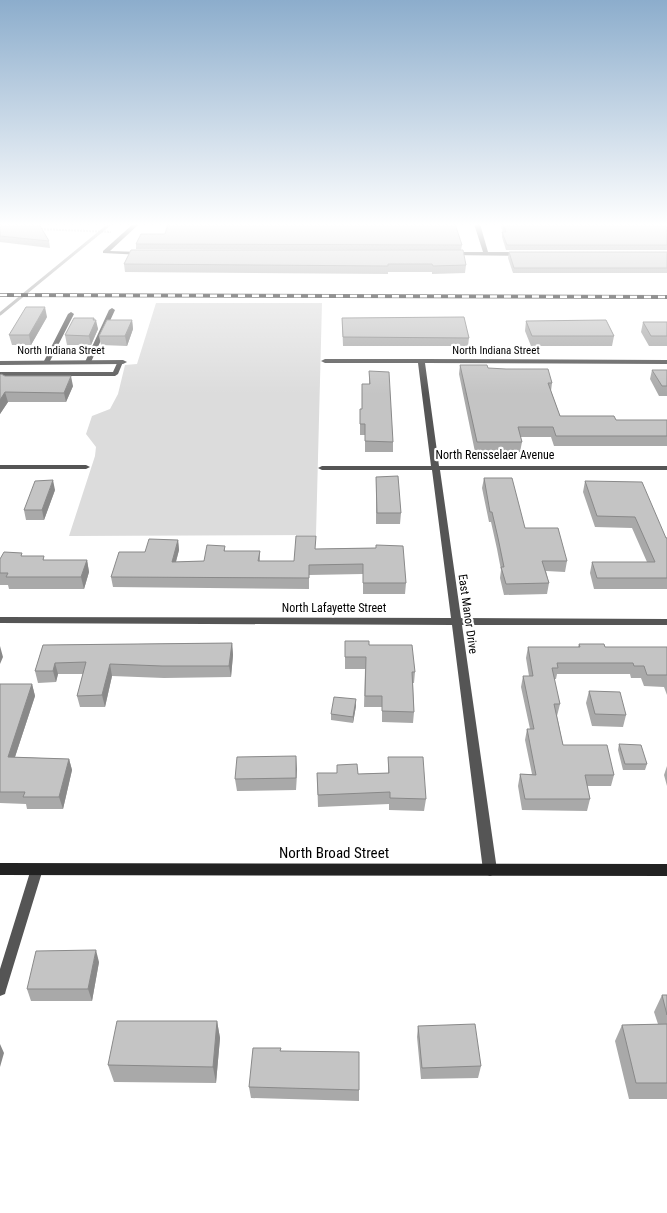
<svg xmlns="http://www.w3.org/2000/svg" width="667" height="1213" font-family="'Roboto Condensed',sans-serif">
<rect width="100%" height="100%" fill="#fff"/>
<path fill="#dcdcdc" d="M156,303h166l-6,232 -247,1 26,-80 1,-9 -10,-13 6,-18 18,-7 8,-15 7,-29 12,-1z"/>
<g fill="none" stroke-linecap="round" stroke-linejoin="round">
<path stroke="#a3a3a3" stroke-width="3" d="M0,314l110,-90"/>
<path stroke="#777" stroke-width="2" stroke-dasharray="0.5 1" stroke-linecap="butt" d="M38,229l73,3"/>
<path fill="#555" fill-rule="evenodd" d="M112,308l3,2 -24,52 -5,1 -1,-1 24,-52z
M71,312l3,2 -24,47 -5,1 -1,-1 24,-47z
M118,361l5,1 -5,12 -3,2h-115v-4h113z
M37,864l4,2 2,3 -37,121 -1,4 -5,2v-27l31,-100 2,-3z"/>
<path fill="#555" fill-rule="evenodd" d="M133,224h6l-29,27 31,1 2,1v2l-40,-2v-2z
M474,224h6l8,28h33l3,2 -3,2 -72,-1 -1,-1 3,-2h32z
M421,359l246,1v4l-242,-1 14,103h228v4h-227l21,148 206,1v6h-205l35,245 -2,4 -5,2 -5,-2 -2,-4 -31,-245 -452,-2v-6l451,1 -19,-148h-110l-4,-2 4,-2h109l-13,-103h-93l-4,-2 4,-2z
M0,361l123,-1 4,2 -4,2 -123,1z
M0,465h86l4,2 -4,2h-86z"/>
<path fill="#222" fill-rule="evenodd" d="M0,863l667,1v12l-667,-1z"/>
<g stroke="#000" stroke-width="4">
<path id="rail" d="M0,295l667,2"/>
</g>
<use href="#rail" stroke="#fff" stroke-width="2.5" stroke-dasharray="7" stroke-linecap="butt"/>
</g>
<path fill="#a9a9a9" d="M0,224h57l-18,1 10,16 1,7 -50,-6z
M500,224h167v26h-161l-4,-13v-5h1z
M165,234l297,11 -1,5 5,15 -1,8 -33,1v-2h-44v2l-263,-2 -1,-8 323,-14 -311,-1v-5z
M509,252h158v21h-154l-5,-15z
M47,317l-16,28h-19l-3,-10z
M94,318l4,11 -7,16h-24l-2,-10z
M342,318l127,20 -1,8h-125z
M132,320l1,9 -6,17 -26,-1 -2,-9z
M526,321l88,15 -2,10h-81l-6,-15z
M643,322h24v24h-18l-8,-14z
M460,365l28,3 64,15 -1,8 9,25 56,4h51v26h-113l-3,-9h-31l2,5 -2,10h-45l-16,-78z
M652,370h15v26h-8l-9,-17z
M369,371l24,71v10h-28v-17h-5v-26h2l7,-25z
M0,375l5,1 68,10 -7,16h-58l-8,12z
M376,477l25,36 -1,11h-24z
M484,478l41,50 42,33 -2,11 -19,-1 3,12 -2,11 -43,1 -4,-17 1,-8 -4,-21 -6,-27h-2l-7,-34z
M585,481l82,57v51h-73l-4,-16 2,-11h55l-15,-34 -37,-1 -12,-35z
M55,490l-11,30h-18l-2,-10z
M178,540l1,10 -3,12 28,-1 21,-15v5h35v10h34l22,-12 60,-1 30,35 -1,11h-42v-20l-54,1v14l-196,-2 -2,-10 34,-25z
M23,556l22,4h42l2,12 -5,17h-75l-1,-4h-8v-26z
M345,641l24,4 46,27 -1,11h-1l1,29 -1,11 -31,-1v-15h-18l1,-38h-20z
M232,643l1,12 -2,22 -67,1 -52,-2 -7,31h-25l-3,-11 6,-22h-25l-2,8 -18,1 -3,-12 8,-26z
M579,644l26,3h62v48l-3,-8 -20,-1 -3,-8h-10l-1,-4h-73l-1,5h-2l6,25 -3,12 6,29 51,30 -3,11h-24l3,13 -3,12 -65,-1 -4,-24 2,-12h12l-7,-34 2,-11h3l-9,-42 2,-11h6l-3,-18 2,-11h50z
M0,684h32l3,12 -20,61 54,2 3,11 -9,39h-36l-1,-5 -26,-1z
M589,691l37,24 -3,12 -31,-1 -6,-23z
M356,706l-3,17 -22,-3v-6z
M619,744l28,20 -2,6h-22l-5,-20z
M296,756v34l-59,1 -2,-12z
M388,757l38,42 -2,12 -35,-1v-6l-71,3 -1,-34 41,1 30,-1z
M667,766v20l-3,-11z
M99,962l-7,39h-61l-4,-12z
M662,995h5v104h-38l-14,-58 7,-16 36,-1 -4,-12z
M217,1021l3,17 -4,45 -102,-1 -6,-17z
M418,1026l63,40 -3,12 -57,1 -4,-42z
M281,1051l78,39v11l-108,-3 -2,-11z"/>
<path fill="#898989" d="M45,307l2,10 -16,28 -2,-10z
M94,318l1,4 1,-2 2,9 -7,16 -2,-9z
M132,320l1,9 -6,17 -2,-10z
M71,376l2,10 -7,16 -2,-9z
M5,392l3,10 -8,12v-14z
M53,480l2,10 -11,30 -2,-10z
M178,540l1,10 -6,22 -1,-10z
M87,560l2,12 -5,17 -3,-12z
M232,643l1,12 -2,22 -2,-11z
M0,646l3,11 -3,7z
M55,663l3,11 -2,8 -3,-11z
M110,664l2,12 -7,31 -3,-12z
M32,684l3,12 -24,73 -3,-12z
M356,699v7l-3,17v-6z
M296,756l1,13 -1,21z
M69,759l3,11 -9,39 -4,-12z
M96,950l3,12 -7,39 -4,-12z
M217,1021l3,17 -4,45 -3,-16z
M0,1044l4,9 -4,14z"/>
<path fill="#c4c4c4" stroke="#898989" d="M0,224h39l10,17 -49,-5z
M168,224h287l7,21 -326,-1 5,-10h24z
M503,224h164v21h-160l-5,-13h4z
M131,250h332l3,15 -33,1 -1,-2h-44v2l-264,-2z
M509,252h158v16h-153z
M26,307h19l-16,28h-20z
M464,317l5,21 -126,-1 -1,-19z
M74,318h20l-1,2h3l-7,16 -24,-1z
M107,320h25l-7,16h-26z
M606,320l8,16h-82l-6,-15z
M643,322h24v14h-16z
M460,365h27l1,3 18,1h42l4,14h-4l12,33h54l2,4h51v16h-111l-3,-9h-35l4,15h-45z
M652,370h15v16h-5z
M369,371l20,1 4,70 -28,-1v-17h-5v-15h2v-25h8z
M1,374l4,2h66l-7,17 -59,-1 -5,8v-25z
M398,476l3,37h-24l-1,-36z
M484,478h28l13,50h33l9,33h-25l7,22 -43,1 -5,-17h3l-6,-29 -6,-26h-2z
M53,480l-11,30h-18l11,-29z
M585,481l57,1 24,56h1v40h-70l-5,-16h63l-20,-45 -38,-1z
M296,536h20l-1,13 61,-1v-3l27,1 3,37h-43v-19l-54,1v13l-198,-1 8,-25h26l4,-13 29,1 -6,22 32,-1 3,-16 18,1 -1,5h36l-2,10h36z
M4,552l18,1 -1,3h23l-1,4h44l-6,17h-75l2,-4h-8v-14z
M345,641h24v4h43l3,27h-3l2,40 -32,-1v-15h-17l1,-39h-21z
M232,643l-3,23h-67l-52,-2 -8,31 -25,1 9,-34 -31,1 -2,8h-18l8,-26z
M579,644h25l1,3h62v28h-20l-3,-9h-10l-1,-3h-76l1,5h-6l8,36h-6l9,41h44l7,30h-29l5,24h-65l-5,-25 16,1 -9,-46h7l-11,-53h10l-5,-29h52z
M0,684h32l-24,73 61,2 -10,38h-36l2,-5h-25z
M589,691l31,1 6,23 -31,-1z
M334,697l22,2 -3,18 -22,-3z
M619,744l22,1 6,19h-22z
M296,756v22l-61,1 2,-22z
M388,757h35l3,42 -36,-1v-6l-72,3 -1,-22h20v-8l20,-1 1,10 31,-1z
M96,950l-8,39h-61l9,-38z
M662,995h5v20z
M117,1021h100l-4,46 -105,-2z
M475,1024l6,42 -59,2 -4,-42z
M667,1024v59h-31l-14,-58z
M253,1048h28l-1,3 79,1v38l-110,-3z"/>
<linearGradient id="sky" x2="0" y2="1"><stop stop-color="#8cadcc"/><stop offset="0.57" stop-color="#fff"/><stop offset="1" stop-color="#fff" stop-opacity="0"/></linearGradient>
<rect width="667" height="394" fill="url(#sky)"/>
<g text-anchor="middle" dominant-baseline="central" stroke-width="4.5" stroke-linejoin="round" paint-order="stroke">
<g font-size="11" fill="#000" stroke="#fff">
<text x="61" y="350">North Indiana Street</text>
<text x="496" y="350">North Indiana Street</text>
</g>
<g font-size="12" fill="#000" stroke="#fff">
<text x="495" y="455">North Rensselaer Avenue</text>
<text x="334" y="608">North Lafayette Street</text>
<text transform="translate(468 614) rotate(82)">East Manor Drive</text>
</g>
<g font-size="15" fill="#000" stroke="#fff">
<text x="334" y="853">North Broad Street</text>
</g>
</g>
</svg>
